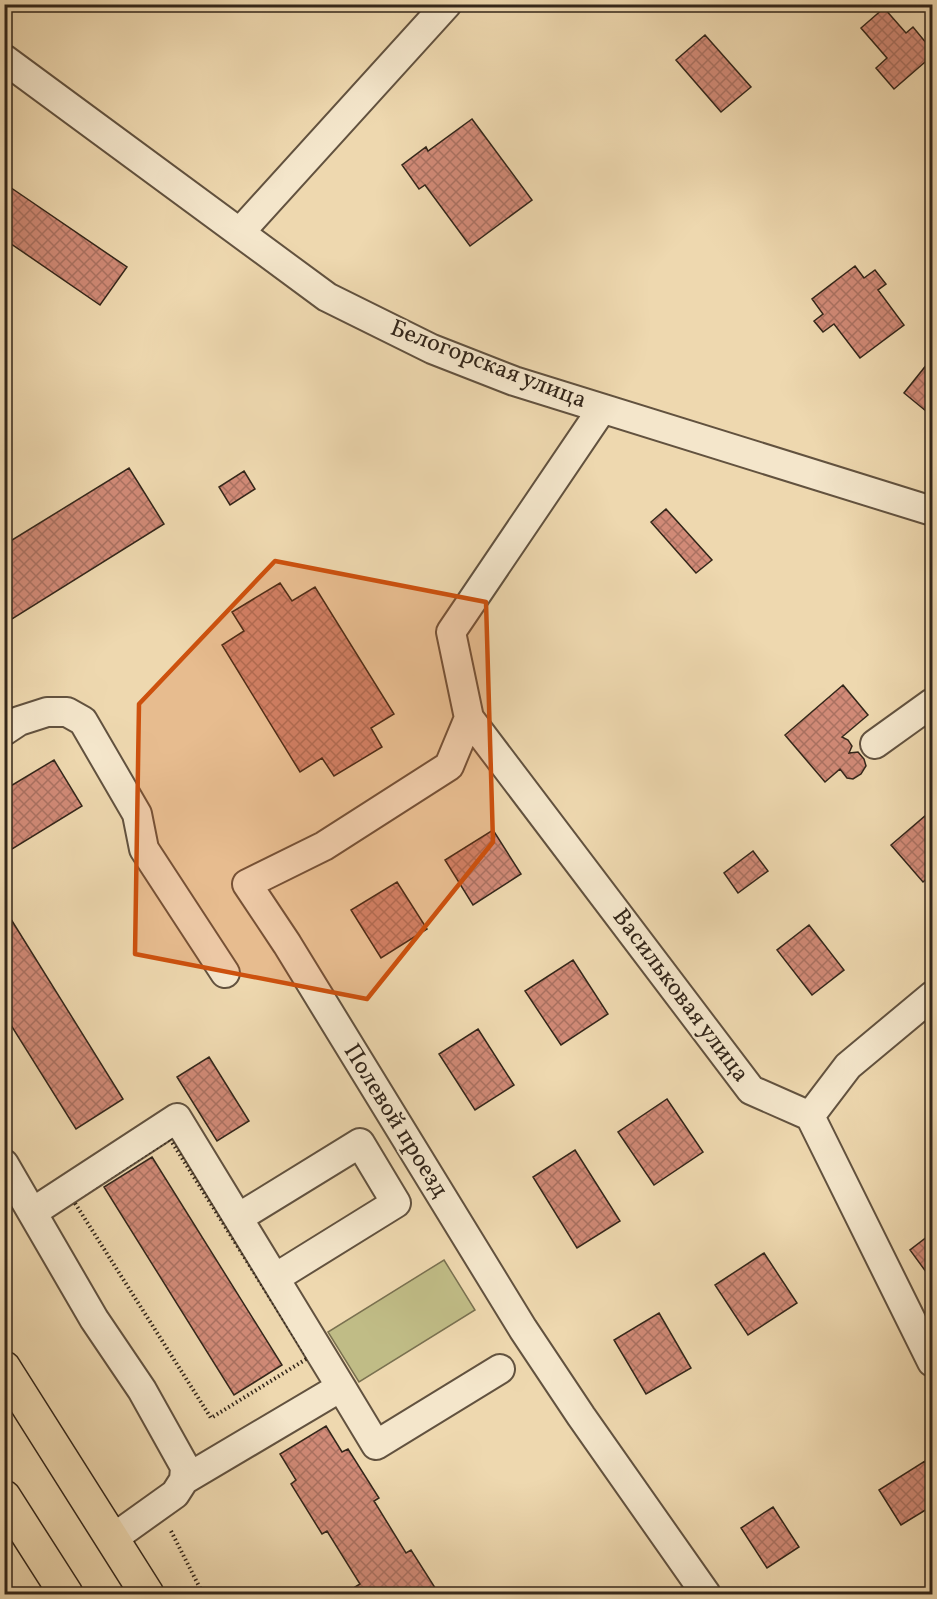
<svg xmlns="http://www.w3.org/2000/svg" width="937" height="1599" font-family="Vollkorn,serif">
<defs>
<pattern id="building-cross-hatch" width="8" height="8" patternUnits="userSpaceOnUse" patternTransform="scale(1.5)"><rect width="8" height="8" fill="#d18a77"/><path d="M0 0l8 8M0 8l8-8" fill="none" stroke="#aa7161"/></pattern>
</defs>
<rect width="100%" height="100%" fill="#eed8af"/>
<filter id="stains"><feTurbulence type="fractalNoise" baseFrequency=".00333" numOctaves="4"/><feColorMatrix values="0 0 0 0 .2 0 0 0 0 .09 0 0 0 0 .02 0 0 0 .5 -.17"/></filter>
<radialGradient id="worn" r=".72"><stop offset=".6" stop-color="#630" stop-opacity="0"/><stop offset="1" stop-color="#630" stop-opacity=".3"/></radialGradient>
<path fill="#c0bc86" stroke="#7a7150" stroke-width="1.5" d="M444,1260l31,50 -116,72 -31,-50z"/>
<path fill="url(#building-cross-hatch)" stroke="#33261a" stroke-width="1.5" d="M884,8l22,25 7,-6 19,23v6l-38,33 -18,-21 11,-10 -26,-30z
M705,35l46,52 -30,25 -45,-52z
M472,119l60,81 -62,46 -45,-61 -6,4 -17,-24 24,-18 2,4z
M4,183l123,84 -27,38 -96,-66z
M855,266l9,12 11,-8 11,14 -8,6 26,35 -44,33 -26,-34 -11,8 -9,-11 9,-7 -11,-15z
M932,358v58l-28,-23z
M129,468l35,56 -160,100v-79z
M244,471l11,18 -25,16 -11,-18z
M666,509l46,51 -16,13 -45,-51z
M280,583l12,18 23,-14 79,127 -23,14 11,19 -48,29 -12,-18 -22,14 -78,-127 22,-14 -12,-19z
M843,685l25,30 -26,22 6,3 4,6 -3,7 9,-1 6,7 2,7 -5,8 -8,5 -6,-1 -7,-9 -15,13 -40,-47z
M54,760l28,46 -78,48v-64z
M932,810v64l-9,8 -32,-37z
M493,830l28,44 -48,31 -28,-45z
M753,851l15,20 -30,22 -14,-20z
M397,882l30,47 -46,29 -30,-48z
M4,908l119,191 -47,30 -72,-115z
M809,925l35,45 -32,25 -35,-45z
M573,960l35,54 -47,31 -36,-54z
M478,1029l36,56 -39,25 -36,-56z
M209,1057l40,64 -32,20 -40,-64z
M667,1099l36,53 -49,33 -36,-53z
M575,1150l45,71 -43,27 -44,-71z
M152,1157l130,208 -48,30 -130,-208z
M932,1233v47l-22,-30z
M764,1253l33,50 -49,32 -33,-50z
M659,1313l32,55 -45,26 -32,-54z
M326,1426l16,26 6,-3 31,49 -5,3 32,52 5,-3 28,44h-80l-4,-7 5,-3 -33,-53 -5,3 -31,-50 5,-4 -16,-26z
M925,1461l7,12v33l-31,19 -22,-35z
M773,1507l26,40 -32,21 -26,-40z"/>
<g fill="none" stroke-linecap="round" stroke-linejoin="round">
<g stroke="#62523f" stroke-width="32">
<path id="minor" d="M4,59l323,238 105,52 82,32 418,130
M240,232l207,-228
M602,409l-151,223 18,86 282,372 59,26 122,246
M469,718l-20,48 -125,80 -77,38 40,60 236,385 58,87 125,178
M4,731l15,-10 28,-9h20l16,9 54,93 7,35 81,124
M875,744l57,-41
M810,1116l38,-50 84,-70
M4,1164l90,155 48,71 43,77 -1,13 -9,14 -63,45
M33,1212l144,-94 164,269 -157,93
M238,1218l122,-75 36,60 -121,75
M341,1387l35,58 124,-76"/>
</g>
<g stroke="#33261a" stroke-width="36">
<path id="major" d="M4,1368l143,226
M4,1497l62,97"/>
</g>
<path stroke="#33261a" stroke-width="4" stroke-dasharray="1.5 3" stroke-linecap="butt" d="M170,1139l138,219 -97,60 -138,-218z
M171,1531l32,63"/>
<use href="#minor" stroke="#f4e6cb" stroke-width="28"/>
<use href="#major" stroke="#eed8af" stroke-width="33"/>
</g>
<path fill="#cd510e" fill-opacity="0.2" stroke="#cd510e" stroke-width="4.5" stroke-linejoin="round" d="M275,561l211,41 7,240 -126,157 -232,-45 4,-250z"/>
<g text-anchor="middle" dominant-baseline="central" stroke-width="4.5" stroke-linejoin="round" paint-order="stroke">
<g font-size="24" fill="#33261a" stroke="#f4e6cb">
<text transform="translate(488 365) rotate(21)">Белогорская улица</text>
<text transform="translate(680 996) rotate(53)">Васильковая улица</text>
<text transform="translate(395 1121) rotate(58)">Полевой проезд</text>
</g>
</g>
<rect width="937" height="1599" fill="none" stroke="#eed8af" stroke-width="24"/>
<rect x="6" y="6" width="925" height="1587" fill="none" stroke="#33261a" stroke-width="3"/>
<rect x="12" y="12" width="913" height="1575" fill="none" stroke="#33261a" stroke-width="1.5"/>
<rect width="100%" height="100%" filter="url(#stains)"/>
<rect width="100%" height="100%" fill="url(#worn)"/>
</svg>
